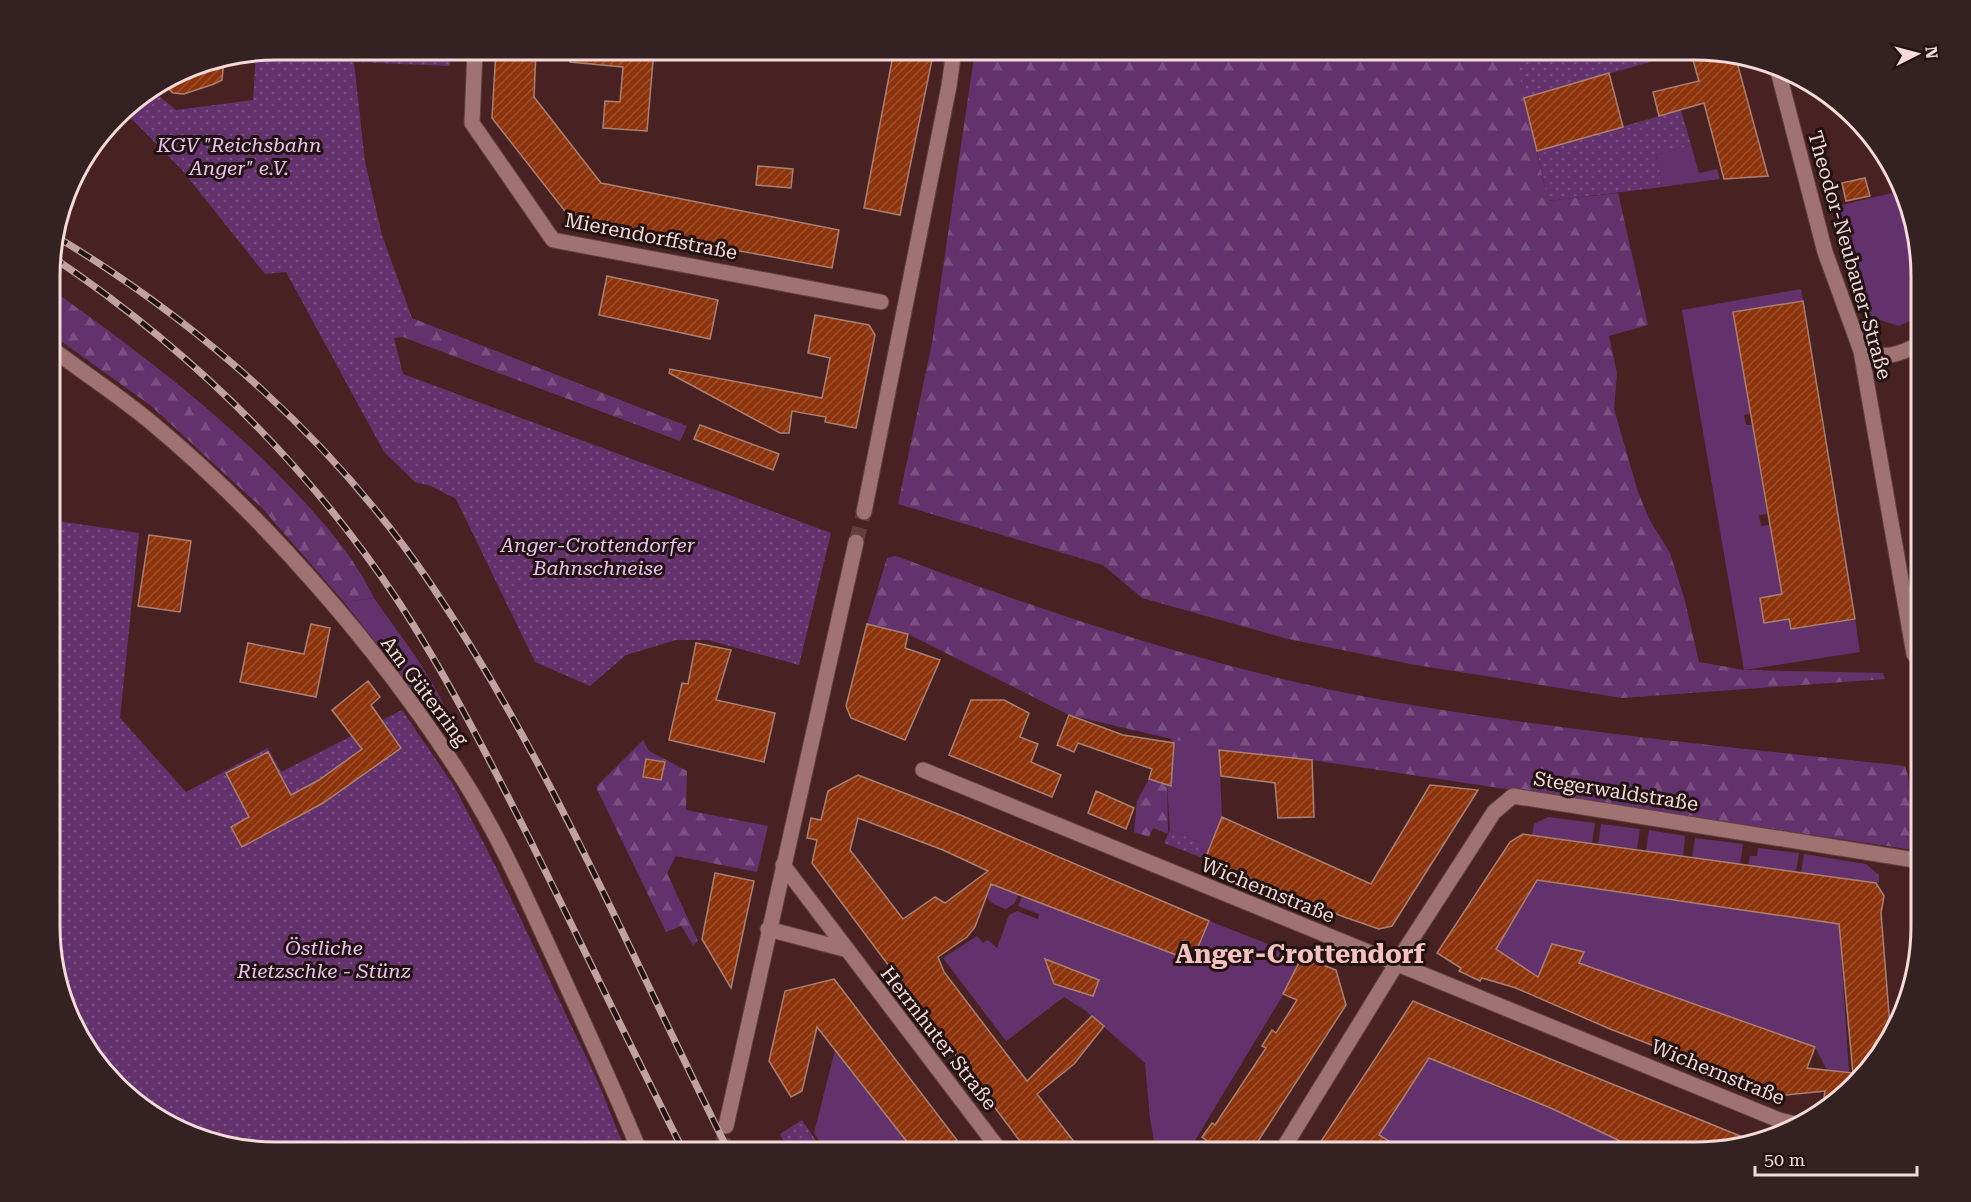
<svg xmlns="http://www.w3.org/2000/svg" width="1971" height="1202" font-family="'Roboto Serif',serif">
<defs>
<pattern id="forest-firs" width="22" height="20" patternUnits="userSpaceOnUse" patternTransform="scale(1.5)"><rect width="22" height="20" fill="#63326d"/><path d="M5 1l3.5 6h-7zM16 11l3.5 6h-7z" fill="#7a4f81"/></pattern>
<pattern id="park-dots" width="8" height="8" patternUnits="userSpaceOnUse" patternTransform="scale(1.5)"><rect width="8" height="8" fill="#63326d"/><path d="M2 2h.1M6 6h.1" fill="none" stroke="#7a4f81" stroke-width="1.8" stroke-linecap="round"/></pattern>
<pattern id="building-hatch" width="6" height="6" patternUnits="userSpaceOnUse" patternTransform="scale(1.5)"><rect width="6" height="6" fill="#8d340d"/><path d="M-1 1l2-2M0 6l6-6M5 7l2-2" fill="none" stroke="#9e5130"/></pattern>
</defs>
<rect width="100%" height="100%" fill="#482223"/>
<path fill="#63326d" d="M1691,145l8,28 18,-4 3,10 -58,8 -6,-32z
M1900,191c10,36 33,89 18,126l-19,9 -25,-8 -15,-14 -25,-97z
M1801,289l2,12 -70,11 17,102 -6,1 2,10h6l15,89 -8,1 2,11 9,-1 12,69 -22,4 4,25 25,-4 2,10 64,-10 5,33 -116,18 -62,-360z
M374,598c26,38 77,99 81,144l-7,-6 -104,-134z
M1170,738l49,12 3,67 -12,30 -40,-17 -3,-46 4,1 3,-41z
M1548,817l47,6 -3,20 -60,-8 2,-11z
M1601,824l39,5 -3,20 -39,-5z
M1649,830l36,6 -2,21 -37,-6z
M1695,838l48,6 -3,21 -48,-7z
M1758,848l41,5 -3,19 -48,-6 2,-10h7z
M1804,854l62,10 13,11v8l-78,-10z
M995,875l13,6 -3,8 13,6 -3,8 -9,6c-25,-8 -20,-13 -11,-34z
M1533,880l306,44 10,148 -22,-2 -12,-23 -236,-84 4,-11 -31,-8 -21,50 -25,-9 8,-24 -18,-12 32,-54z
M1024,892l20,10 148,59 17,-40 93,36 -19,38 -95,157h-32l-6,-33 -5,-56 -59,-52 -22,-14 -58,44 -63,-83 34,-22 6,7 5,-3 9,8 12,-33 8,-4 21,8 1,-5 -21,-8z
M835,1050l80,102h-88l-13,-19z
M1432,1055l70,35 51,19 94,43h-203l-15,-9 -6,9h-18l-29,-19z"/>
<path fill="url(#forest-firs)" d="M975,50h539l34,151 70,-8 30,132 -39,11 8,37 -3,36 24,83 11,27 21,34 15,48 14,61 45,8 139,3 2,6 -263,19 -212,-34 -126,-26 -142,-40 -39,-33 -205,-61 34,-161z
M51,289c87,62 172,126 245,204 31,33 58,64 78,105l-30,4 -83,-95 -111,-102 -99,-71z
M412,318l275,108 -7,15 -277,-104z
M896,556c162,61 327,116 498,146 169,29 340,46 511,64l3,10 6,74 -602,-90 -93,-10 -150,-35 -161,-81 -41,-10 20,-66z
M643,740l6,11 38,20 -1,39 82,16 -11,46 -81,-16 -9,17 31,68 -5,4 -12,-19 -15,6 -70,-145z
M1149,779l18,5 1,50 -15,-6 -4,9 -15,-5 3,-31z"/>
<path fill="url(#park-dots)" d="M276,50h174v16l-96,-4 11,100 17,73 30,83 -9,19 -9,1 9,36 428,159 -32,132 -91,-25h-32l-50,15 -36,31 -55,-24 -79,-163 -25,-13 -16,-4 -31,-30 -98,-180 -21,2 -83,-104 -59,-60 29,-20 24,20 77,-10 3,-47z
M1514,50h166l1,3 -157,45z
M1681,110l10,35 -35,10 6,32 -114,14 -11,-50z
M51,520l88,13 -19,185 66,74 82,-44 13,24 121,-62 52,76 43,83 101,213 28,70h-350l-59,-7 -54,-23 -75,-71 -37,-96z
M1170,830l40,17 -5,12 -41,-16z
M802,1120l22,32h-35l-9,-18z"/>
<path fill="url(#building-hatch)" stroke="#ab8071" stroke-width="1.5" fill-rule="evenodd" d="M496,50h40l-2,47 67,86 238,47 -7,38 -260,-48 -80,-102z
M570,50h84l-7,81 -44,-3 2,-27 15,1 3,-35 -53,-5z
M894,50h40l-34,165 -36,-7z
M1690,50l45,5 33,121 -44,3 -20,-76 -45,13 -6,-24 46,-11z
M224,60l-2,20 -8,4 -30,10 -11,-1 -10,-9 27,-17z
M1609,73l14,54 -86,24 -13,-53z
M758,166l35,3 -2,19 -35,-3z
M1865,178l5,18 -24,5 -4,-18z
M607,276l111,24 -8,39 -111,-24z
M1803,301l52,318 -64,10 -2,-10 -25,4 -4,-25 22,-4 -49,-282z
M815,315l54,10 6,10 -19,93 -31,-6 1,-5 -34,-6 -3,22h-9l-111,-60 1,-4 152,29 8,-40 -22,-5z
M700,425l79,29 -6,16 -79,-31z
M149,535l42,6 -11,71 -42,-6z
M311,624l19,4 -14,69 -76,-15 8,-39 56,11z
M867,624l41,10 -3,14 35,12 -35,80 -54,-22 -5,-12z
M696,643l35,7 -15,50 59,13 -11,49 -95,-22 13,-57 6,1z
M368,681l12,16 -9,8 30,43 -78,55 -81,44 -11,-20 18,-10 -23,-44 42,-21 23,43 28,-15 43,-31 -30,-39z
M971,700h33l25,13 -9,24 18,7 -7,18 30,13 -9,22 -103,-42z
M1069,715l54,20 51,8 -3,43 -22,-7 3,-10 -74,-26 -4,9 -17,-7z
M1219,750l93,10 2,57 -36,1 -3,-35 -54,-7z
M646,759l19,3 -4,18 -18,-3z
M858,775l100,39 251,107 -17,40 -201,-77 -16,43 -8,10 -29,20 6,15 83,109 65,-65 12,10 -30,38 -37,30 45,58h-54l-216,-289 5,-23 -10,-2 4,-20 10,2 7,-29zM858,818l85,32 45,21 -43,32 -10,-6 -32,22 -53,-69z
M1430,785l48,5 -86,136 -13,3 -35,-12 -139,-58 17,-42 149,67z
M1096,791l38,17 -8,21 -38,-16z
M1523,834l353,49 8,13 -3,17 10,126 -36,47 -33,25 3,-20 -39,4 -12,-3 -164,-63 -94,-41 -34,-10 -2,3 -21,-10 2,-3 -24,-15 73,-111zM1537,880l302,44 14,149 -46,-5 8,-21 -236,-84 5,-11 -32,-8 -14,33 -42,-28z
M715,873l39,8 -23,107 -29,-49z
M1302,957l34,13 10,35 -95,147h-53l8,-12 -4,-3 10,-14 3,2 51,-77 -4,-2 10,-16 4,3 21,-33 -14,-6z
M1045,959l54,21 -6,16 -39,-12z
M834,979l26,34 106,139h-51l-98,-125 -15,64 -11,6 -22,-36 16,-70z
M1413,1001l135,57 202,82 -41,12h-66l-90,-43 -124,-51 -50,77 10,6 -7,11h-54l-10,-6z"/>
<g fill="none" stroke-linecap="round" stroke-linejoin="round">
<path stroke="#623e3e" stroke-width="15" stroke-dasharray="15 8" stroke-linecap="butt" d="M856,542l8,-30
M721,1152l5,-26"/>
<g stroke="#614041" stroke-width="17">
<path id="street" d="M475,50l-3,73 81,117 328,62
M1777,67l48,185 36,99 53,303 7,12
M51,348c34,26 70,49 102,76 113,94 229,228 308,352 34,53 60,110 86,167 32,69 64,139 93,209
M1861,351c25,8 36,5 60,-8
M923,770l856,350 21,5
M1920,773l1,40
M783,865l218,287
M768,929l76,20
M1281,1152l129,-210 84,-130 19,-16 408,65"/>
</g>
<g stroke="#614041" stroke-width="17">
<path id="secondary" d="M864,512l85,-426 5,-36
M726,1126l130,-584"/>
</g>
<use href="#street" stroke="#a07372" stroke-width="15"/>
<use href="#secondary" stroke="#a07372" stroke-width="15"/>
<g stroke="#c0a2a2" stroke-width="7">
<path id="rail" d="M55,236c146,87 281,207 377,350 119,177 202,376 297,566
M51,256c137,92 256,208 347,345 49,75 90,156 130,235 52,105 103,212 156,316"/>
</g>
<use href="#rail" stroke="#231212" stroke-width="4.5" stroke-dasharray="14" stroke-linecap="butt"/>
</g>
<g text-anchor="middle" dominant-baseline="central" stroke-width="6" stroke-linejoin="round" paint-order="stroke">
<g font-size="20" font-style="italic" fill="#eac3f2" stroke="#231212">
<text x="239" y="145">KGV "Reichsbahn<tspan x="239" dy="23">Anger" e.V.</tspan></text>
<text x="598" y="545">Anger-Crottendorfer<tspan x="598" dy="23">Bahnschneise</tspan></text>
<text x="324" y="948">Östliche<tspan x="324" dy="23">Rietzschke - Stünz</tspan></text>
</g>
<g font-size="20" fill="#f4dad9" stroke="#231212">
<text transform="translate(651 236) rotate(11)">Mierendorffstraße</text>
<text transform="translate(1850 255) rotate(74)">Theodor-Neubauer-Straße</text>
<text transform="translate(425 691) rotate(53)">Am Güterring</text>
<text transform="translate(1616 791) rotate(9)">Stegerwaldstraße</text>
<text transform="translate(1268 890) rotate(22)">Wichernstraße</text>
<text transform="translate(939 1038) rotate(52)">Herrnhuter Straße</text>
<text transform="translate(1718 1072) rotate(22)">Wichernstraße</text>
</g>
<g font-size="26" font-weight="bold" fill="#f3c1bf" stroke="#231212">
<text x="1300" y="954">Anger-Crottendorf</text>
</g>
</g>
<path d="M0 0H1971V1202H0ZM276 60H1695A216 216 0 0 1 1911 276V926A216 216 0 0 1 1695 1142H276A216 216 0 0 1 60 926V276A216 216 0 0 1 276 60Z" fill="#342222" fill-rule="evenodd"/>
<path fill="none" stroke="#f4dad9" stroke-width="3" d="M276 60H1695A216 216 0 0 1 1911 276V926A216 216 0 0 1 1695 1142H276A216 216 0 0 1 60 926V276A216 216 0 0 1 276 60Z"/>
<g transform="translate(1917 54) rotate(84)" stroke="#231212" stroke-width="4.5" paint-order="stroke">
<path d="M0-4.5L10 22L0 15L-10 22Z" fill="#f4dad9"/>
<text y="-9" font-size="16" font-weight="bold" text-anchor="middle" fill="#f4dad9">N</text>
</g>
<path d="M1755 1166v9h162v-9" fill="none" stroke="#f4dad9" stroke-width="3"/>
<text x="1764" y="1166" font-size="18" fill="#f4dad9" stroke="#231212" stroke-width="4.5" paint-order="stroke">50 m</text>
</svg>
